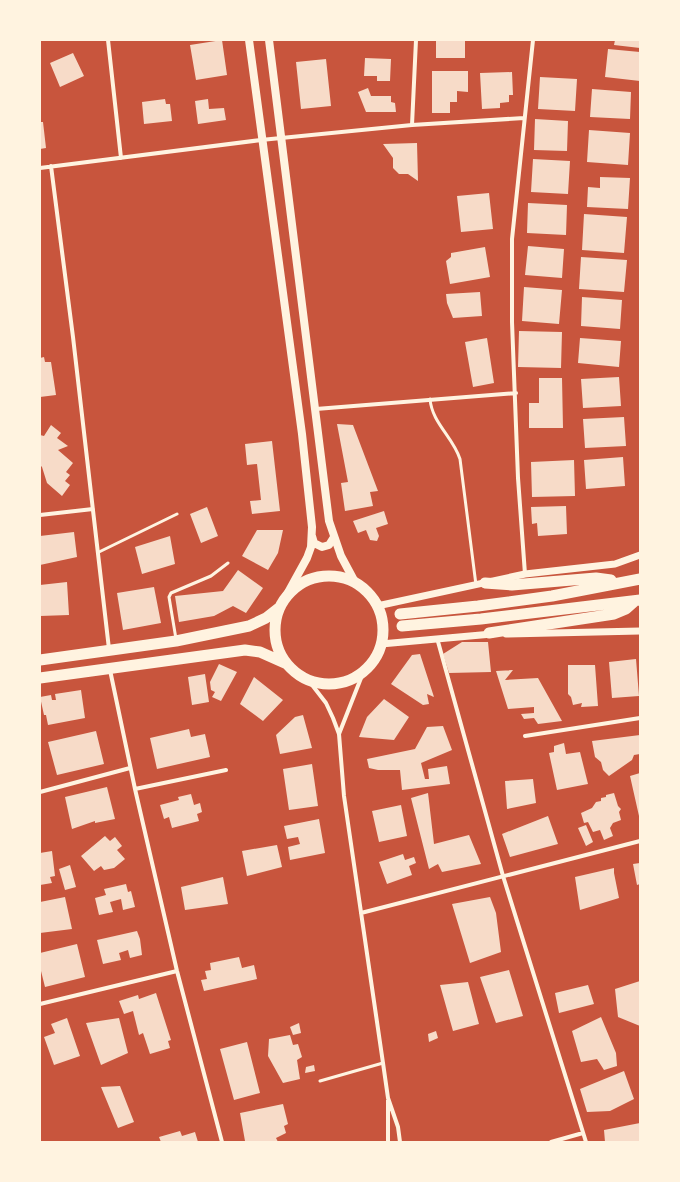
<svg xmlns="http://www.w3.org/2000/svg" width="680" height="1182" font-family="'DejaVu Sans',sans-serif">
<rect width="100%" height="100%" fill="#c8553d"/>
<path fill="#f7dbc8" d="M222,40l5,35 -31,5 -6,-35z
M436,40h29v18h-29z
M615,40h25v8l-26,-3z
M608,49l32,3v29l-35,-4z
M73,53l11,23 -24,11 -10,-24z
M365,58l26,1 -1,22h-13v-5h-13z
M326,59l5,47 -30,3 -5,-47z
M432,71h36v21l-11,-1v11h-7v11h-18z
M512,72l1,23h-4v7l-9,1v5l-18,1 -2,-36z
M540,77l37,2 -2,32 -37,-2z
M368,88l3,8h20v6l4,1 1,9h-30l-8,-20z
M592,89l39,3 -1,27 -40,-2z
M165,99l1,5h4l2,17 -28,3 -2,-22z
M208,99l1,10 15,-1 2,12 -28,4 -3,-23z
M535,119l33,2 -1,30 -33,-1z
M40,122h3l3,26 -6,1z
M589,130l41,3 -2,32 -41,-3z
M417,143l1,38 -10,-7h-9l-6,-6v-10l-10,-14z
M533,159l37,2 -2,33 -37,-2z
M600,177l30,1 -2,31 -41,-2 1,-20 12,1z
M489,193l4,36 -32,3 -4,-36z
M528,203l39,2 -1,30 -39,-2z
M584,214l43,3 -3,36 -42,-3z
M528,246l36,3 -2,29 -37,-3z
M485,247l5,30 -40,7 -4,-23 5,-4v-4z
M581,257l46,3 -3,32 -45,-3z
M524,287l38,3 -3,34 -37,-3z
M480,292l2,24 -29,2 -6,-15 -1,-9z
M582,297l40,3 -2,29 -39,-3z
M519,331l43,1 -1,36 -43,-1z
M487,338l7,45 -21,4 -8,-45z
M580,338l41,3 -2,26 -41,-4z
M44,357l1,5h6l5,33 -16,2v-39z
M619,377l2,29 -38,2 -2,-29z
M539,378h23l1,50h-34v-25h10z
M624,417l2,29 -41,2 -2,-29z
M337,424l16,1 25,66 -8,1 3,14 -28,5 -4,-28 7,-1z
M51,425l10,8 -4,5 11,8 -10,4 15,13 -7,9 4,3 -5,6 5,4 -8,11 -15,-13 -5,-16 -2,-2v-30l4,1z
M272,441l8,70 -28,3 -2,-13 11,-1 -4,-36 -10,1 -2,-21z
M623,457l2,29 -39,3 -2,-29z
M574,460l1,36 -43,1 -1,-35z
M566,506l1,28 -29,2 -1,-13 -5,1 -1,-17z
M207,507l11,29 -17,7 -11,-29z
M384,511l4,13 -12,4 3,8 -2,5 -7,-1 -4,-10 -8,3 -5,-12z
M257,530h26l-5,23 -10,17 -26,-14z
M74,532l3,25 -37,8v-29z
M170,536l5,28 -33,10 -7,-27z
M238,570l25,18 -17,25 -13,-7 -19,10 -35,6 -4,-26 48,-5z
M67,582l2,33 -29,1v-31z
M154,587l7,36 -38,7 -6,-37z
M462,642h26l3,30 -42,1 -6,-19z
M420,654l14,43 -7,-3 2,10 -6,1 -32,-21 21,-29z
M636,659l3,37 -27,2 -3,-36z
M219,664l18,8 -16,29 -9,-4 3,-5 -4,-2 -1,-8z
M568,665h27l3,41 -17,1 1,-4 -9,2 -2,-8 -3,-3z
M513,670l-8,10 33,-2 24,43 -24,3 -4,-6 -10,1 -3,-5 13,-1v-6l-26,2 -12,-38z
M205,674l4,28 -17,3 -4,-28z
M254,677l29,23 -20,21 -23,-17z
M81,690l4,28 -37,7 -2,-10h-2l-4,-18 11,-2 1,5h4l-1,-6z
M384,699l25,18 -15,23 -35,-3 8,-20z
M303,715l9,33 -32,6 -4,-19 19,-18z
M443,726l9,24 -31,13 4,16h4l-1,-10 19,-3 3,18 -48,6 -2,-20h-22l-9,-2 -2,-9 48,-10 12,-22z
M189,729l2,8 14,-3 5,23 -53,12 -7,-31z
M96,731l8,33 -47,11 -9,-33z
M640,735v19l-6,1 -2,5 -23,16 -6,-6 -2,-8 -6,-5 -3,-16z
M564,743l2,11 14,-2 8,32 -31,6 -8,-37 5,-1v-6z
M312,764l6,42 -29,4 -6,-41z
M640,773v43h-1l-9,-40z
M533,779l3,24 -29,6 -2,-28z
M107,787l8,32 -20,4v-2l-23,8 -7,-32z
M428,793l6,51 35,-9 12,29 -39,8 -4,-8 -9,5 -18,-71z
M614,793l4,13 3,3 -2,3 2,8 -8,3 -3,5 3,8 -9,4 -4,-10 -7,2 -5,-10 -4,1 -3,-10 11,-5 4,-6 5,-1v-3l5,-1v-2z
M191,794l3,11 6,-2 2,9 -5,2 2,7 -27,7 -3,-11 -5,2 -4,-14 19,-5 -1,-3z
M401,805l6,31 -28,6 -7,-31z
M548,816l10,28 -48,13 -8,-23z
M319,819l6,34 -35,7 -2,-13 12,-3 -2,-7 -11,2 -3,-13z
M586,825l7,17 -7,4 -8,-18z
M105,836l5,5 5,-4 7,9 -5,4 8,9 -11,9 -10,2 -3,-4 -7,5 -13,-15z
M277,845l5,22 -35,9 -5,-25z
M52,851l3,25 -5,1 2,6 -12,2v-32z
M403,854l2,6 9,-3 2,6 -7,3 3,9 -25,9 -8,-22z
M640,863v21l-3,1 -4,-21z
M70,865l6,22 -11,3 -6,-21z
M614,868v5l5,25 -39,12 -5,-33z
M223,877l5,27 -43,6 -4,-23z
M126,884l2,8 3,-1 4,16 -12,3 -2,-11 -11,3 3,10 -14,3 -4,-17 11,-3 -2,-6z
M65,897l7,32 -32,4v-31z
M490,897l6,16 5,39 -31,11 -18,-59z
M137,931l3,8 2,16 -12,3 -2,-8 -9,3 2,7 -18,4 -6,-24z
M77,944l8,33 -40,10 -5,-20v-14z
M239,957l3,11 12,-3 3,14 -53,12 -3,-11 6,-1 -2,-8 6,-1 -1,-7z
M509,970l14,46 -27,7 -16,-46z
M640,981v45l-22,-9 -3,-28z
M468,982l11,42 -26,7 -13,-46z
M588,985l6,19 -35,9 -4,-20z
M156,993l15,47 -3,1 2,7 -20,6 -7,-21 -4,2 -6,-24 -9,3 -5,-13 19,-6 1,4z
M601,1017l15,36 1,13 -13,4 -7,-11 -16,3 -9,-31z
M67,1018l13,38 -26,9 -10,-28 11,-4 -4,-9z
M119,1018l9,35 -27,12 -15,-42z
M299,1023l2,10 -8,2 -3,-8z
M436,1031l2,7 -9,4 -1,-8z
M290,1035l3,10 5,-1 4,13 -5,3 3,19 -17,4 -15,-27 1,-17z
M247,1042l13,51 -26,7 -14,-51z
M314,1065l1,6 -10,2 1,-6z
M624,1071l10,28 -24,12 -23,1 -7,-23z
M120,1086l14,36 -16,6 -17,-41z
M283,1104l5,20 -4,2 2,7 -10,5 2,4 -33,-1 -5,-28z
M640,1123v19h-35l-1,-12z
M180,1131l2,5 13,-4 3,10h-37l-2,-5z"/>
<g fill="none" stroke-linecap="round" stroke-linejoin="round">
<path stroke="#fff3e0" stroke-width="3" d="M430,399c2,24 23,38 30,60l16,126
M99,552l78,-38
M176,639l-7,-42 2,-4 40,-17 17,-13
M320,1081l63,-18"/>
<path stroke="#fff3e0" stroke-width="4" d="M108,40l13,118
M412,125l4,-85
M51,166l22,171 36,312
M40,168l221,-28 151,-15 112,-7
M316,409l200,-16
M40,515l53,-6
M525,574l-7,-96 -6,-156v-83l21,-199
M437,638l66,238 83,266
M110,670l25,119 42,182 45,171
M309,681l17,22 7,15 6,16 5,62 39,267 5,35 10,29 2,15
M339,734l24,-61
M525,736l115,-18
M135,789l91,-19
M40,792l90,-24
M361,913l279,-72
M40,1004l137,-33
M388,1142v-42
M551,1142l32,-9"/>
<path stroke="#fff3e0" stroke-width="7" d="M377,606l148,-32 90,-10 25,-9
M506,634l134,-3
M381,644l111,-10"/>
<path stroke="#fff3e0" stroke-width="8" d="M249,40l53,394 10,93 -1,20 -4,11 -22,40
M269,40l60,481 12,35 15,28
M312,536l2,7 8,4 7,-2 5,-8"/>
<path stroke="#fff3e0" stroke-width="11" d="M275 630a54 54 0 1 1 108 0a54 54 0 1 1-108 0Z
M485,583l27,2 84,-7 15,2
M400,614l78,-8 74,-10 88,-17
M402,626l79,-7 159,-19
M489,633l125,-19 12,-5 9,-8
M40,660l136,-19 73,-15 17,-8 14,-11
M40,678l205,-28 15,2 27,12"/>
</g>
<rect width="680" height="1182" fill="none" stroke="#fff3e0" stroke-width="82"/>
</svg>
